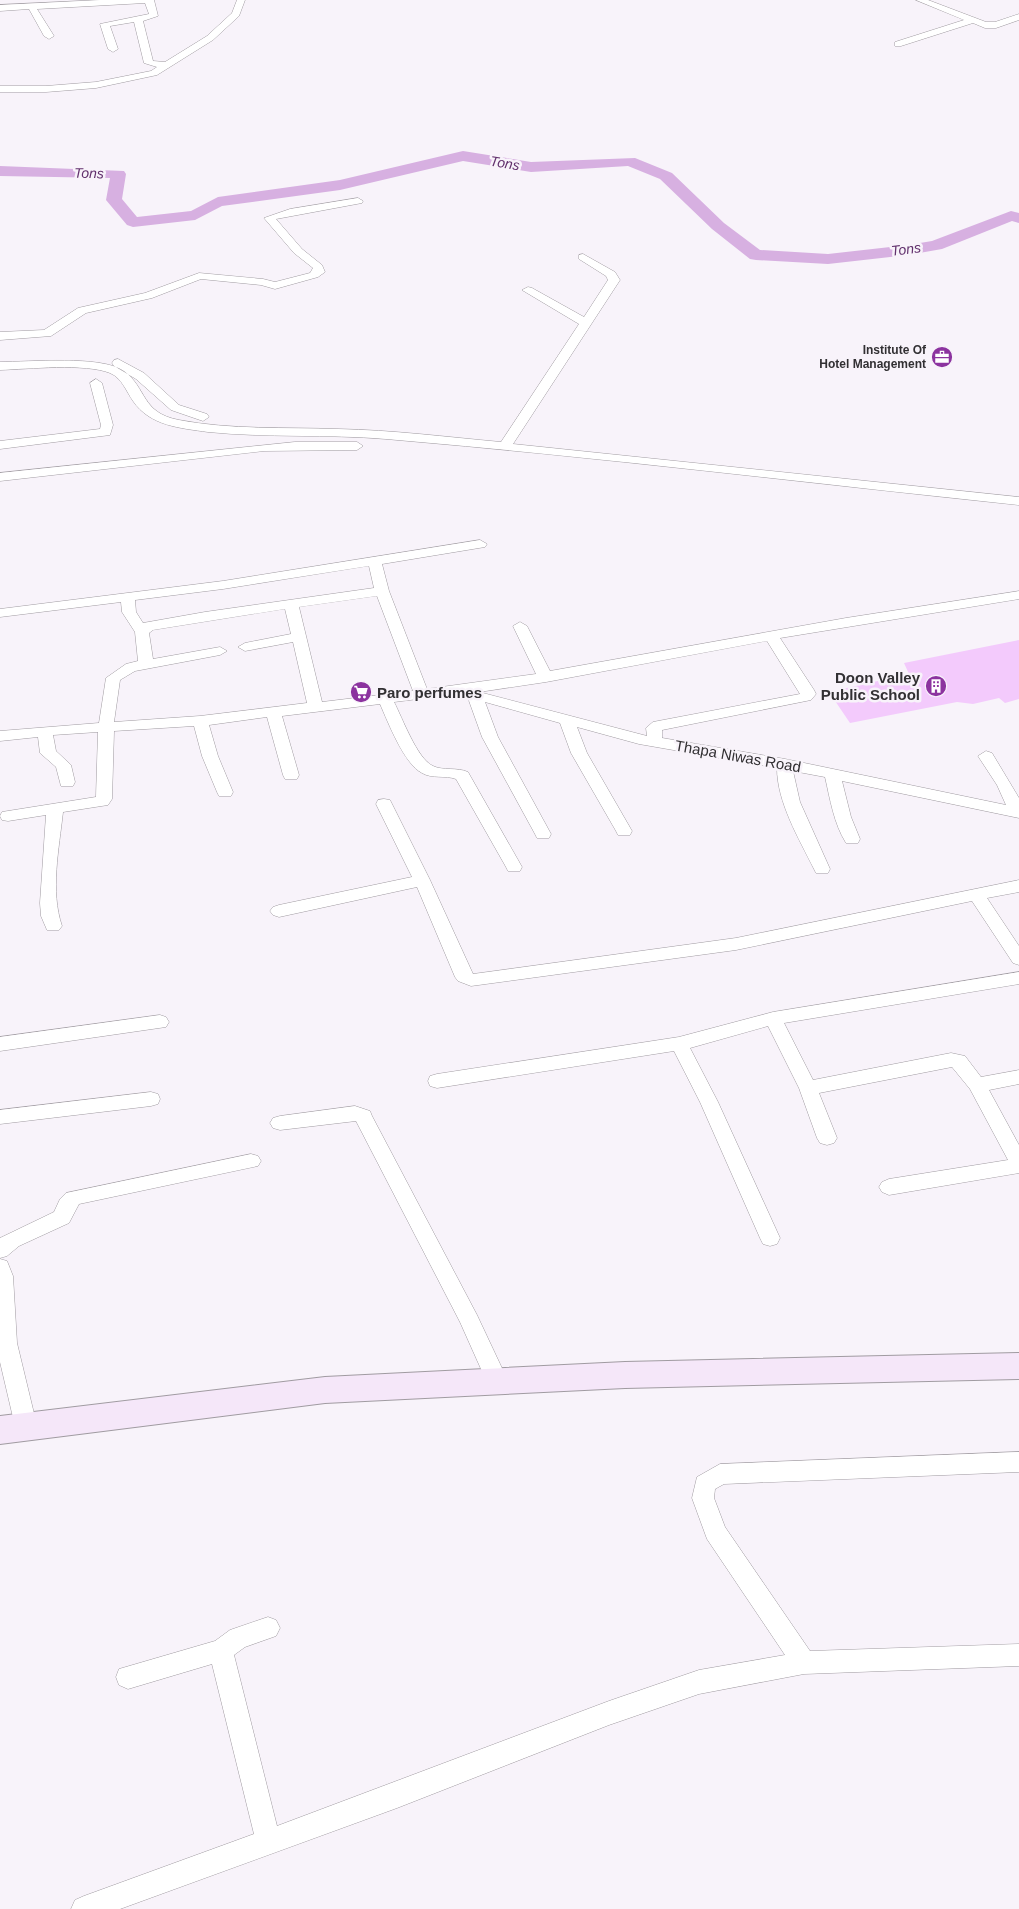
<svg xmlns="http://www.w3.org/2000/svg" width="1019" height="1909" font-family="Helvetica,sans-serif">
<rect width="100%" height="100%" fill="#f8f3fa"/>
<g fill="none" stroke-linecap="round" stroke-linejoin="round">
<path fill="#d7b0e1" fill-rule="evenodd" d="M463,151l68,11 104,-4 37,15 52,50 36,27 68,4 80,-9 24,-4 79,-30 8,2v10l-7,-2 -70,28 -34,6 -80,9 -72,-4 -6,-1 -38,-30 -52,-50 -32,-13 -97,6 -68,-11 -123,29 -118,16 -27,14 -62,7 -6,-2 -21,-25 4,-22 -110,-2v-10l124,5 2,3 -4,25 15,18 54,-6 27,-14 122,-17z"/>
</g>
<path fill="#f3cafc" d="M1019,640v59l-14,4 -6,-5 -26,6 -16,-2 -107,21 -21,-31 80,-18 -5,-11z"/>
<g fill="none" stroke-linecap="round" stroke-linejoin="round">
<g stroke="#a09ba1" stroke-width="1">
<path id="street" d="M100,0h54l4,16 -15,5 10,40 12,1 42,-26 25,-23 5,-13h8l-6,16 -26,24 -56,35 -61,13 -50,4h-46v-6h46l50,-4 55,-11 6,-4 -13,-4 -10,-41 -24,4 8,23 -5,3 -5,-3 -8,-25 49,-10 -4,-11 -108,6 17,27 -5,3 -5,-3 -15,-27 -29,2v-6z
M916,0h12l58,22h9l24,-8v6l-23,8h-11l-12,-5 -72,23h-6v-4l69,-22z
M358,198l5,3 -1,2 -86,16 26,30 20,16 3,7 -7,5 -43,12 -14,-4 -60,-6 -49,19 -66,15 -35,23 -51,4v-8l44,-2 34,-22 67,-15 54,-20 64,6 12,3 35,-9 3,-5 -19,-15 -30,-35 26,-9z
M583,254l32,18 5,8 -107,164 506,53v8c-211,-22 -421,-48 -633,-66 -59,-5 -119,-1 -178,-7 -28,-4 -58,-6 -75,-31 -7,-10 -11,-23 -23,-28 -25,-10 -81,-4 -110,-3v-8c29,0 101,-7 124,9 23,17 17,42 55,49 52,10 106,7 159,9 54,1 108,8 163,13l78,-118 -57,-34 6,-3 4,1 52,29 24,-37 -2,-4 -27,-17v-4z
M118,359l26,14 35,32 28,9 2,3 -6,4 -32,-11 -35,-31 -22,-13 -2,-3 2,-3z
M96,379l6,4 11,42 -3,10 -110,14v-8l100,-12 1,-4 -11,-42z
M295,442h62l6,4 -6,4 -93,1 -264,30v-8z
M480,540l7,4 -2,3 -103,17 7,27 38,98 109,-15 -23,-48 7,-4 7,4 23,45 296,-53 173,-27v8l-239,39 34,52 2,4 -5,6 -149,30v8l123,21 221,46 -9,-20 -19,-29 8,-5 6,2 27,45v20l-177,-37 9,36 9,22 -2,4h-12c-12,-19 -16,-44 -21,-66l-32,-6 7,31 30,67 -2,4h-12l-2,-4c-15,-30 -37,-67 -37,-101l-138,-24 -62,-17 10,26 45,78 -2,4h-12l-2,-4 -45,-78 -11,-30 -75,-21 13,35 53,97 -2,4h-12l-2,-4 -53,-97 -14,-39 -10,-4 -64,8c8,15 23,57 39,64 10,5 24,1 35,6l54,95 -2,4h-12l-2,-4 -50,-88c-11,-4 -24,0 -34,-6 -18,-9 -34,-51 -42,-69l-98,12 17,59 -2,4h-12l-2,-4 -16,-58 -58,8 9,31 15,36 -2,4h-12l-2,-4 -15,-36 -8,-30 -80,5 -2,68 -4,6 -45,7c-4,37 -13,79 -1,114l-3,4h-12l-6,-14 -1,-13 6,-88 -38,6 -6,-1 -2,-4 2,-4 6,-1 88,-14 2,-65 -45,3 3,16 15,14 4,17 -2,4h-12l-5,-19 -16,-14 -2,-16 -38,4v-10l99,-8 7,-45 20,-14 12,-3 -3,-29 -13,-20 -1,-10 -121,15v-8l223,-28zM369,566l5,22 -169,24 -62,11 -7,-11 -1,-12 88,-11zM377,596l36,95 -91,11 -23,-95zM285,609l6,25 -46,9 -7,4 7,4 48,-9 14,61 -107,13 -86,6 6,-42 15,-9 85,-16 7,-4 -7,-4 -67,12 -4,-26 4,-3zM767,641l33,53 -147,28 -7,6 1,8 -168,-44 67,-10z
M384,799l6,1 40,80 43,94 263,-36 283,-58v12l-32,6 32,48v19l-6,-2 -41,-62 -236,49 -265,36 -13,-5 -3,-4 -38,-90 -138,30 -6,-2 -3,-4 3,-4 6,-2 133,-28 -36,-73 2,-4z
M1019,972v12l-235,39 29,57 138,-27 14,3 16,21 38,-7v14l-30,6 30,55v28l-130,22 -7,-3 -3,-5 3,-5 7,-3 119,-19 -38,-71 -18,-22 -133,26 18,45 -3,5 -7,2 -7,-2 -3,-5 -18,-50 -31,-62 -78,22 28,54 62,136 -3,6 -7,2 -7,-2 -3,-6 -60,-136 -26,-51 -237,37 -7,-2 -2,-5 2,-5 7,-2 242,-37 94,-25z
M160,1015l6,2 3,5 -3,5 -166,24v-14z
M151,1092l7,2 2,5 -2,5 -7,2 -151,18v-14z
M355,1106l15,5 2,5 105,199 31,66 -3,6 -8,3 -8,-3 -29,-65 -104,-201 -76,9 -7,-2 -3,-5 3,-5 7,-2z
M251,1154l7,2 3,5 -3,5 -179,38 -10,19 -50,23 -12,10 -7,2v-20l54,-26 6,-13 6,-6z
M0,1259l7,2 6,15 4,67 20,83 -3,7 -8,2 -8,-2 -3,-7 -15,-64z
M1019,1452v20l-295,12 -9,5 -1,9 11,29 85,124 209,-7v22l-215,8 -105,20 -90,31 -212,83 -277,101h-49l4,-9 9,-4 170,-62 -42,-170 -84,25 -9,-4 -3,-8 3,-8 96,-28 15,-11 38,-13 8,3 4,8 -4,8 -31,11 -11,8 43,171 332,-125 90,-31 86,-15 -78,-116 -15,-41 5,-21 23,-13z"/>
</g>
<g stroke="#a09ba1" stroke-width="2">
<path id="secondary" d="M1019,1353v26l-394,9 -300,15 -325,41v-28l325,-39 300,-15z"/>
</g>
<use href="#street" fill="#fff" fill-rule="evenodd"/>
<use href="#secondary" fill="#f5e7f9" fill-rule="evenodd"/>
</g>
<defs>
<g id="office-disc" transform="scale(1.125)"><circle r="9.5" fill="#8c339f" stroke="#f8f3fa"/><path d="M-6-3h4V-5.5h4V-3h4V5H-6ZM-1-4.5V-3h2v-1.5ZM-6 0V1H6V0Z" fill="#fff"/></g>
<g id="building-disc" transform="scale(1.125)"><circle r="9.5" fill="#8c339f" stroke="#f8f3fa"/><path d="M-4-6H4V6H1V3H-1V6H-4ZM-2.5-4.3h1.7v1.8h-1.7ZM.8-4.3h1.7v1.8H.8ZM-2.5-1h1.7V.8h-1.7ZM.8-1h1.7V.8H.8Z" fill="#fff"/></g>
<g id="supermarket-disc" transform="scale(1.125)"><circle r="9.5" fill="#8c339f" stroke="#f8f3fa"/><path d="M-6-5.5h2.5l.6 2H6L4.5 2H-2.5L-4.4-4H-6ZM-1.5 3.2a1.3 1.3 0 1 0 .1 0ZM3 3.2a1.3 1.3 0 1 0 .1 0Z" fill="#fff"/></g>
</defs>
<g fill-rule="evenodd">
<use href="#office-disc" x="942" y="357"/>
<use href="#building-disc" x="936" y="686"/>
<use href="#supermarket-disc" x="361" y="692"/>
</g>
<g text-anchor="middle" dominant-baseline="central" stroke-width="5" stroke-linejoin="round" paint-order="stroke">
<g font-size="12" font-weight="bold" fill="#323033" stroke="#f8f3fa" text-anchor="end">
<text x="926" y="350">Institute Of<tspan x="926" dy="14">Hotel Management</tspan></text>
</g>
<g font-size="14" font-style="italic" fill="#62316d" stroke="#f8f3fa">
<text transform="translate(505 163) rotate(9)">Tons</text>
<text transform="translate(89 173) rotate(1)">Tons</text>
<text transform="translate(906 249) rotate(-7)">Tons</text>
</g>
<g font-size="15" font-weight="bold" fill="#323033" stroke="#f8f3fa" text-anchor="end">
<text x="920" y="677">Doon Valley<tspan x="920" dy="17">Public School</tspan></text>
<text x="377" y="692" text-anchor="start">Paro perfumes</text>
</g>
<g font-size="15" fill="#323033" stroke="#f8f3fa">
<text transform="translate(738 756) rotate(10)">Thapa Niwas Road</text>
</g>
</g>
</svg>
